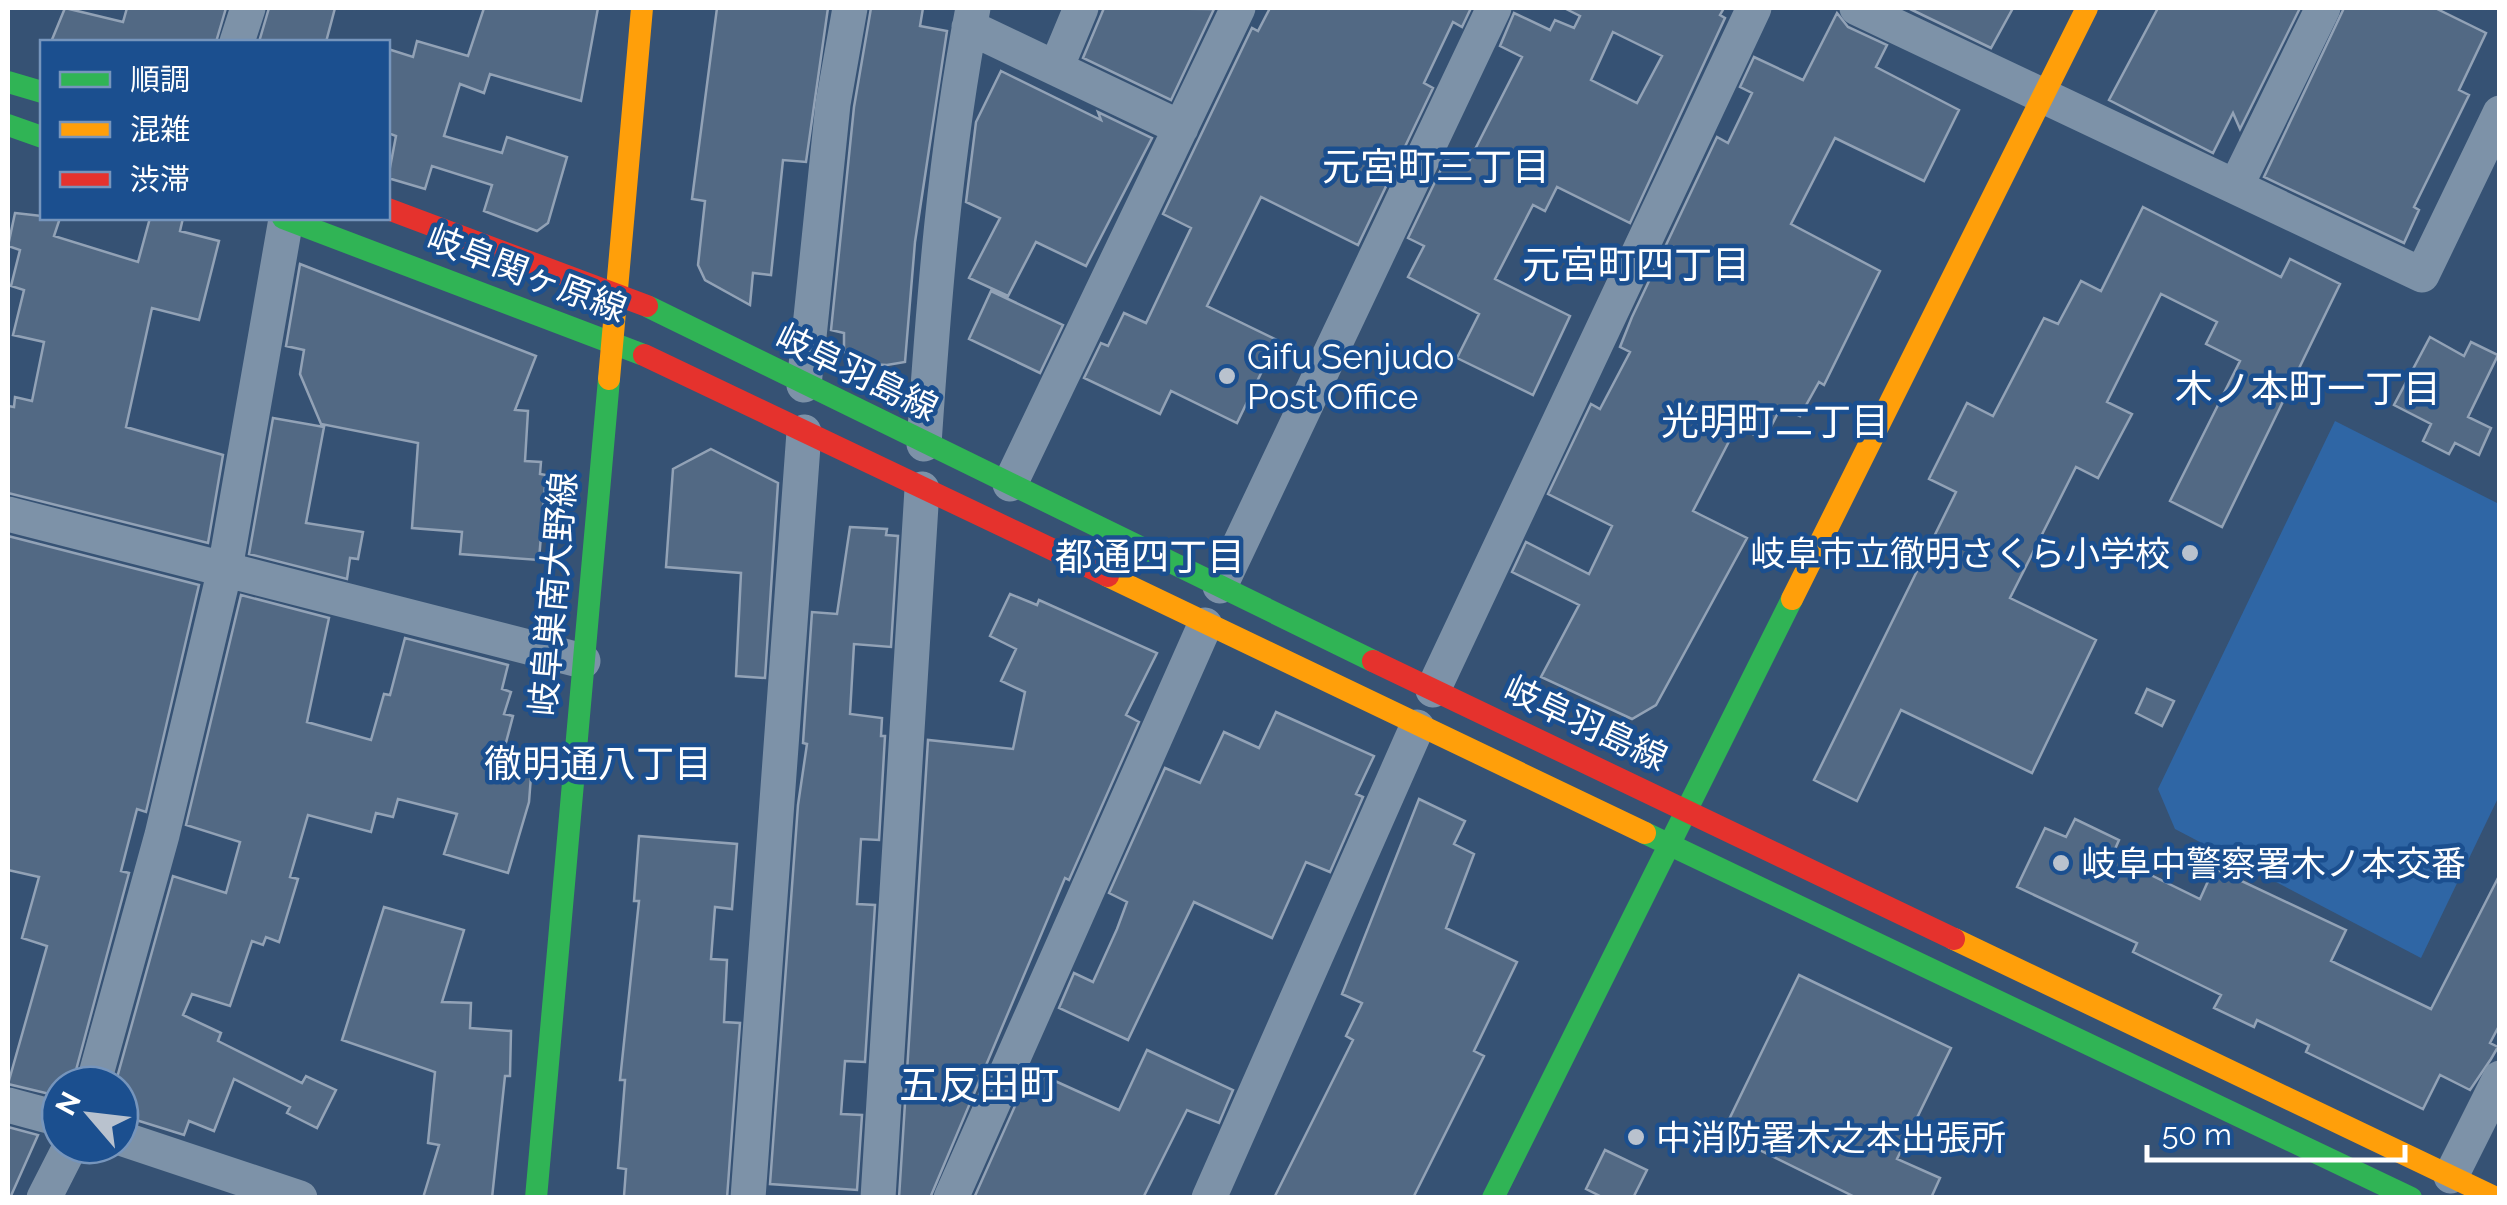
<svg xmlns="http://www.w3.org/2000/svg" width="2507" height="1205" font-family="Raleway,'Noto Sans JP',sans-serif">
<rect width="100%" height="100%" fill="#365274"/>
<path fill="#2f66a5" d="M2335,421l164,83v292l-78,162 -246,-129 -17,-40z"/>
<path fill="#526984" stroke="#92a2b6" stroke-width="2.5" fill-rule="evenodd" d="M65,8l58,14 4,-14h99l-10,34h-165z
M269,8h66l-9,34h-67z
M484,8h114l-17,93 -91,-27 -6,19 -24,-9 -16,52 58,17 5,-16 60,20 -19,66 -11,8 -53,-20 8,-26 -60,-19 -7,23 -37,-11 8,-42 -8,-3v-84l25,8 4,-16 51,15z
M717,8h111l-22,154 -23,-2 -12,115 -18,-2 -3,32 -45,-25 -7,-15 7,-64 -13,-2z
M871,8h52l-3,18 27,5 -32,211 -10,120 -18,3 -19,-1 -24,-12v-19l-13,-3 23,-223z
M1104,8l110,1 -43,91 -88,-42z
M1270,8h201l-9,19 -9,-5 -29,61 9,5 -75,157 -97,-48 -54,109 70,34 -40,83 -66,-32 -11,23 -76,-36 17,-35 7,3 16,-33 22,10 45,-95 -28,-14 89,-186 6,3z
M1564,8h160l-4,7 5,3 -95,205 -73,-36 -12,24 -12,-6 -38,74 75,37 -37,79 -76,-37 22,-44 -71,-37 16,-31 -16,-8 38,-79 19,10 57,-112 -22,-11 14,-33 36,17 5,-10 19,8 6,-12zM1613,32l49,24 -25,47 -46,-23z
M1908,8h105l-22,40z
M2158,8h142l-60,121 -7,-16 -20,40 -104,-53z
M2344,8h91l51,25 -27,57 10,5 -55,112 5,3 -15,33 -140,-66z
M1837,13l11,14 39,18 -11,22 83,43 -35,71 -89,-43 -44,86 89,47 -56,114 -5,-3 -19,34 -19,-9 -17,33 -27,-14 -44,85 54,27 -91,167 -24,14 -91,-42 38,-72 -67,-33 14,-30 63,32 23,-48 -64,-32 43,-90 9,5 30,-57 -10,-5 12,-30 85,-180 11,6 24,-50 -12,-6 14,-30 49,23z
M1001,71l100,49 -3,-8 54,26 -66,128 -50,-24 -28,54 -39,-18 31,-60 -34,-16 10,-80z
M2143,207l138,70 9,-18 50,25 -118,243 -52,-26 70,-140 -34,-17 11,-22 -56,-28 -54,108 25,12 -34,64 -22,-11 -66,131 86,42 -64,133 -131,-63 -44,91 -43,-21 142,-288 -27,-13 38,-76 26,13 51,-98 14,6 23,-43 20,10z
M15,213l45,5 -6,18 84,26 12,-44h33l-3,13 39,10 -20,79 -47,-12 -26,119 97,28 -15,88 -200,-50v-87l6,1 1,-10 17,4 12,-59 -31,-7 11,-45 -13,-4 9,-36 -12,-4z
M300,264l236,92 -21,54 13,1 -3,50 16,1 -1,12 6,1 -7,85 -79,-6 2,-22 -50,-4 6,-85 -97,-19 -21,-50 4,-24 -18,-4z
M991,291l72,34 -23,48 -71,-34z
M2430,337l34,19 7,-14 27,13 -30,62 23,11 -12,27 -24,-12 -6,11 -26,-13 8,-17 -37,-19z
M273,418l51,9 -18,96 57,9 -5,27 -8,-1 -3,21 -98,-25z
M711,449l67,34 -13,195 -29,-2 5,-103 -75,-6 7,-98z
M850,527l37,2 -1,6 12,1 -7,111 -37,-3 -4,70 32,4 -1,18h4l-6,104 -18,-1 -4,65 18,1 -10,157 -20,-1 -4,53 21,1 -5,75 -87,-6 28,-379 9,-61 -4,-1 9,-131 25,2z
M8,536l191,49 -53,227 -9,-3 -16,62 8,2 -57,212h-12l-2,11 -50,-12 39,-138 -25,-8 17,-61 -31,-7z
M1010,594l27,11 2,-5 118,53 -31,62 13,7 -70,158 -4,-2 -135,320h-31l29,-458 85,9 12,-57 -24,-11 15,-32 -26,-13z
M241,595l88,23 -22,104 64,18 13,-46 6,1 15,-57 103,27 -6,24 9,3 -7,22 9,2 -10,38 29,9 -3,39 -21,71 -64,-19 13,-40 -59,-15 -5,18 -17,-4 -5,19 -63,-17 -18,62 8,2 -19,63 -13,-5 -3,8 -11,-4 -22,65 -38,-12 -9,21 38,18 -3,8 84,42 4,-7 30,14 -19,38 -30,-15 3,-6 -56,-28 -20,52 -25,-10 -5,14 -64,-20v-30h-5l58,-209 53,17 14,-51 -54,-17z
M2147,689l27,12 -12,25 -26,-13z
M1276,712l98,44 -18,38 7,3 -33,75 -24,-10 -34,76 -78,-36 -66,138 -69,-32 15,-35 19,9 24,-53 10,-27 -18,-9 56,-125 35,15 24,-51 35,16z
M1419,799l46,22 -11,23 20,10 -28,74 71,34 -43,89 10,5 -71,142h-139l79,-158 -7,-4 16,-33 -20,-9z
M2075,819l44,21 -7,16 88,43 14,-31 132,62 -15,31 100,48 69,-135v150l-10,19 8,4 -7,12 -21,31 -30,-15 -17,34 -117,-57 3,-7 -52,-25 -3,7 -40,-19 7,-13 -88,-43 4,-9 -120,-56 28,-59 21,9z
M639,836l98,8 -5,65 -17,-2 -4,52 16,1 -3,62 16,1 -13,175 -103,-2 2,-27 -8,-1 7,-88h-5l19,-179h-5z
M384,907l80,23 -22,72 29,1 -1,25 41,3 -1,45h-5l-13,122h-69l16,-53 -11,-2 7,-71 -93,-32z
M1799,975l152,73 -54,111 43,19 -9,20h-74l-134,-66z
M1147,1050l86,40 -14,33 -32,-13 -44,88h-169l49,-110 13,6 8,-18 75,34z
M8,1127l30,8 -28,63h-2z
M1605,1150l42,20 -14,28h-29l-18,-9z"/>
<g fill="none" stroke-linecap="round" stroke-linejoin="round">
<path stroke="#7d92a8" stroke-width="35" d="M1857,8l565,267 78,-162
M969,27l212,101
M237,42l11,-34
M1056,68l25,-60
M2236,186l87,-178
M804,385l29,-281 17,-96
M924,444c10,-147 21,-291 49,-436
M1010,484l228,-476
M8,514l575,147
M1220,586l274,-578
M1433,690l321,-682
M93,1085l69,-250 63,-266 61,-350
M8,1105l52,14
M120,1138l180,60
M2451,1176l49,-98
M44,1198l27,-53
M748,1198l56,-766
M878,1198l44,-709
M951,1198l254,-573
M1209,1198l208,-471"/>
<path stroke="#30b455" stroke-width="22" d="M8,82l34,10
M8,125l34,12
M283,218l358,136
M649,307l724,354
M1645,833l766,365
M536,1198l73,-819
M1493,1198l299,-599"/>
<path stroke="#ff9f0a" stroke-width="22" d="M609,379l33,-371
M1108,576l537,257
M1792,599l295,-591
M1954,939l542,259"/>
<path stroke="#e5322d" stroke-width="22" d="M388,209l259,97
M644,355l464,221
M1373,661l581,278"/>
</g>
<g fill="#b9c2ce" stroke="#1b4f8f" stroke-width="4">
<circle cx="1227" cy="376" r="10"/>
<circle cx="2190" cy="553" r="10"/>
<circle cx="2061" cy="863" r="10"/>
<circle cx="1636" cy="1137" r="10"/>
</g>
<g text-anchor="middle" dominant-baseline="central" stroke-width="9" stroke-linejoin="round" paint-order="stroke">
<g font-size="35" fill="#fff" stroke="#1b4f8f">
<text transform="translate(527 273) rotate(21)">岐阜関ヶ原線</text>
<text transform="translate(857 372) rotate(26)">岐阜羽島線</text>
<text transform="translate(553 594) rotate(-85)">岐阜巣南大野線</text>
<text transform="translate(1586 723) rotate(25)">岐阜羽島線</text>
</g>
<g font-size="35" fill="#fff" stroke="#1b4f8f" text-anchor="start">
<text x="1247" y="356">Gifu Senjudo<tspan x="1247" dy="40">Post Office</tspan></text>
<text x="2170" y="553" text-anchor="end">岐阜市立徹明さくら小学校</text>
<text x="2081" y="863">岐阜中警察署木ノ本交番</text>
<text x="1656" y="1137">中消防署木之本出張所</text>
</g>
<g font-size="38" fill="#fff" stroke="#1b4f8f">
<text x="1436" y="166">元宮町三丁目</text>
<text x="1636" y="264">元宮町四丁目</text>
<text x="2308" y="388">木ノ本町一丁目</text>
<text x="1775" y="421">光明町二丁目</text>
<text x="1150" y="556">都通四丁目</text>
<text x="598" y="763">徹明通八丁目</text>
</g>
<g font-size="40" fill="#fff" stroke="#1b4f8f">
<text x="979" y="1084">五反田町</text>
</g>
</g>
<rect width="2507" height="1205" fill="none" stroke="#ffffff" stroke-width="20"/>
<rect x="40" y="40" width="350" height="180" fill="#1b4f8f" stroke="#7695bc" stroke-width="2.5"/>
<rect x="60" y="72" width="50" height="15" fill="#30b455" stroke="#7695bc" stroke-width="2.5"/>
<text x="130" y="90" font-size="30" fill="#ffffff">順調</text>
<rect x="60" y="122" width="50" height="15" fill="#ff9f0a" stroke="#7695bc" stroke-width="2.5"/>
<text x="130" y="140" font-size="30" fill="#ffffff">混雑</text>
<rect x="60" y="172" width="50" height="15" fill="#e5322d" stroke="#7695bc" stroke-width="2.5"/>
<text x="130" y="190" font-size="30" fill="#ffffff">渋滞</text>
<g transform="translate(90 1115) rotate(298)"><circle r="48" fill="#1b4f8f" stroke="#7695bc" stroke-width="2.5"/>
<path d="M0-8L18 38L0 25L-18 38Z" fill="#b9c2ce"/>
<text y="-15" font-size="28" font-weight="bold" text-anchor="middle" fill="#ffffff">N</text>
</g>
<path d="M2147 1145v15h258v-15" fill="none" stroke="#ffffff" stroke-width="5"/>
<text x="2162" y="1145" font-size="30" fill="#ffffff" stroke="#1b4f8f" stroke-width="8" paint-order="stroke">50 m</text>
</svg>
